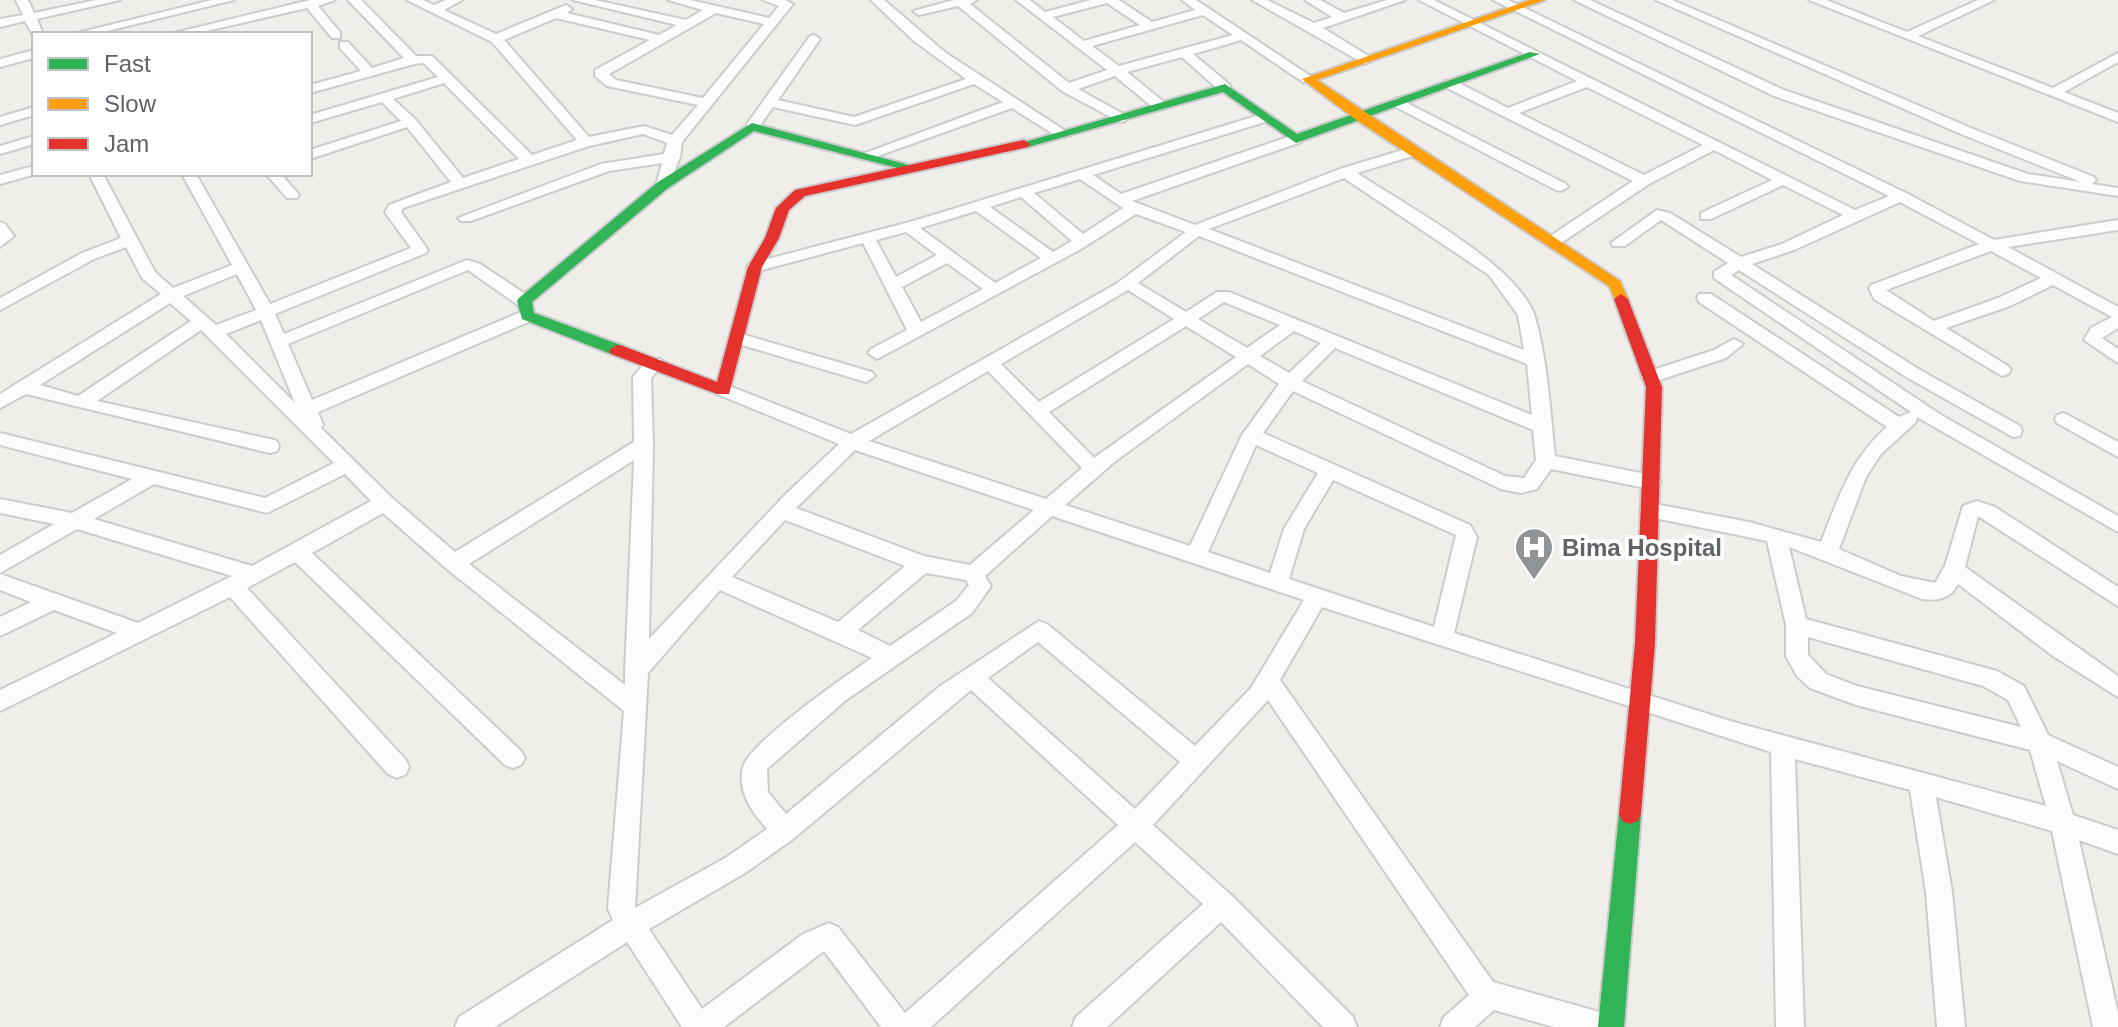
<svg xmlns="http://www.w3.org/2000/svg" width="2118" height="1027" font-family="Arial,sans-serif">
<rect width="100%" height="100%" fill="#efeeea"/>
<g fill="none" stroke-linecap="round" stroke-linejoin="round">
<g stroke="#cbcccc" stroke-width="4">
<path id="street" d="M16,0h12l6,13 62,-13h24l-83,19 6,15h-9v3l-9,-16 -25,6v-8l23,-4z
M212,0h22l-139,34h-22z
M310,0h25l-17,6 22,26v6h-8l-25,-30 -114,26h-23z
M348,0h13l55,56h16l100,99 45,-15 -85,-98 -85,-42h16l11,5 12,-5h16l-18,10 52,24 70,-29 6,4 -5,4 92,22 18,-10 -104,-25h22l91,20 17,-10 -35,-10h22l79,18 10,-12 -16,-6h22l8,4 -111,138 -2,15 -12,31h-10l-2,-3 6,-22 -53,8 -138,50h-10l-3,-3 143,-54 63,-10 3,-11 -24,-9 -54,12 -186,62 -2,4 27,38 -2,3 -151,61 9,20 183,-74 13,4 50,33 2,4 -2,4h-12l-50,-35 -180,74 24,56 209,-88h12l2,4 -2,4 -215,92 5,13 -2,3 71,70 63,54 179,-110 -1,-65 15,-18h12l3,4 -12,15 2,67 -4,194 137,-145 53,-50 -122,-50 -3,-4 3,-4h12l122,48 265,-150 70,-52 -50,-18 -55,35 -204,110 -9,-6 3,-4 36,-19 -44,-87 -108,29 -8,-5 2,-3 168,-44 349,-107 7,4 -2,3 -178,55 28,19 170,-58h10v6l-169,59 63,24 145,-56 69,-21h10v6l-62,19c46,31 162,92 178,144 13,45 15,94 20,139l96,19 10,7 -10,7 -100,-20 -14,20 -16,4 -20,-4 -208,-98 -30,42 207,92 7,12 -23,96 276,88 316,85 -16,-56 -174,-45 -46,-17 -13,-12 -11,-20v-31l-19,-84 -117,-24 -7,-2 -3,-5 3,-5 7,-2 99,19 72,20c17,-43 30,-84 66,-115l-188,-125 -2,-4 2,-4h12l188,123 12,-5 -197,-134v-6l14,-9 -67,-43 -36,26h-12l-2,-3 46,-33 13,3 71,44 41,-13 61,-29 -60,-30 -72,34h-10v-6l71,-33 -58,-30 -65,34 -91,61h-12v-6l87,-58 -188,-94v-6h10l53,27 69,-27 -158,-81h15l421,210 34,-14 -396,-196h15l398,193 88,47 124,-20v10l-110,17 110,60v21l-16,10 16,11v14l-34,-23 7,-12 21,-11 -59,-32 -43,21 -64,22 62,38 3,4 -3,4 -6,2 -128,-77 -5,-11 2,-3 108,-41 -79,-42 -106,48 -42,14 168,106 100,56 2,5 -2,5 -7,1 -105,-59 -169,-108 -8,5 210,140 177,101v16l-201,-115 -1,5 -35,32 -15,23 -27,72 62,27 34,7 10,-17 18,-60 14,-5 18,6 123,80v19l-140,-90 -13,51 153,109v21l-65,-41 -95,-72c-8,15 -20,17 -36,15l-133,-52 17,72 191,52 27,15 24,49 70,32v22l-61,-28 16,54 45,15v24l-39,-14 39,173v14h-25l-41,-196 -116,-34 16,95 13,135h-28l-11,-135 -16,-102 -115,-31 9,268h-28l-5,-275 -449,-145 -42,73 213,302 110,31 10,4 4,10h-63l-60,-17 -19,17h-35l4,-10 25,-22 -201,-295 -115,125 78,70 122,122 4,10h-34l-102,-105 -114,105h-35l4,-10 127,-113 -68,-62 -204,185h-50l-57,-76 -100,76h-42l-55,-85 -132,85h-40l4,-10 154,-97 -5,-11 16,-198 -177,-142 -64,-56 -71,40 209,198 4,7 -4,7 -8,3 -8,-3 -210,-203 -48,26 159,172 3,7 -3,7 -9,4 -9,-4 -158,-177 -230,114v-21l117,-57 -63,-23 -54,26v-19l31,-15 -31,-12v-16l138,49 94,-47 -155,-47 -77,44v-18l54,-31 -54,-11v-14l72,14 60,-34 -132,-34v-12l265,65 69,-35 -133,-133 -104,71 173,38 7,2 2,5 -2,5 -7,2 -244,-59 -26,14v-14l161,-100 -19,-16 -16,-31 -32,12 -94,51v-12l82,-45 39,-15 -32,-64h14l52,98 18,16 59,-23 -50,-91h14l74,130 141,-56 -26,-36 4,-7 62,-23 -44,-55 -97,32v-9l91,-29 -19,-19 -72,21v-8l128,-38 -14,-14 -10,1 -104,29v-8l51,-14 -21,-23v-6h8l24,26 32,-10zM716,13l48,11 -61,74 -87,-18 -7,-6zM556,18l94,22 -55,30v6l12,10 91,19 -26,30 -28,-9 -55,11 -85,-97zM444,83l75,76 -56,19 -48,-59 -22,-20zM1587,87l116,58 -59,30 -125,-62zM1344,178l145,97 29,40 6,35 -315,-121zM1080,179l43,29 -40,26 -49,-41zM1021,197l51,44 -19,11 -63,-45zM976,211l65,47 -46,25 -75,-55zM906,232l31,23 -41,22 -20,-37zM1199,236l328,128 5,51 -303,-123h-12l-31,20 -48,-29zM1991,251l50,27 -43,20 -64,23 -48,-31zM947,263l36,26 -62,33 -19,-35zM237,274l19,36 -40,15 -33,-29zM1128,290l46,29 -135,83 -38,-38zM1224,302l56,23 -33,23 -49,-29zM170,303l21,18 -113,75 -38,-11zM261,320l34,83 -69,-69zM1186,326l50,31 -142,101 -45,-46zM1294,331l27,12 -32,30 -29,-17zM1335,348l198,82 3,30 -12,18 -19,-2 -203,-95zM1248,364l31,20 -37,51 -52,111 -125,-41 48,-42zM988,371l94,97 -36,31 -177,-58zM1256,445l62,28 -34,56 -14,44 -62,-21zM855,450l179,60 -64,55 -46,-9 -128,-48zM634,460l-9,212v13l-156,-121zM345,474l26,27 -119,65 -158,-47 60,-35 113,29zM1333,480l123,55 -22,92 -145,-48 15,-50zM1052,516l252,84 -53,88 -56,58 -148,-122 -8,-3 -100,66 -153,127 -18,-22 -1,-23 79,-69 126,-87 19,-27 -6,-10zM785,520l120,46 -67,56 -106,-45zM926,573l40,7 3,5 -13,16 -66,45 -32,-16zM720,590l152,68c-25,17 -122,84 -129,109 -6,24 8,44 24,62l-40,28 -92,51 13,-235zM1808,637l175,49 25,14 13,27 -164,-41 -31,-12 -18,-19zM1038,642l142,120 -45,47 -147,-131zM971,690l147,135 -213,188 -67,-86 -9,-4 -26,11 -101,75 -53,-80 96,-56 48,-34z
M871,0h13l62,53 124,81 -12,3 -46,-29 -140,50h-10l-2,-3 143,-53 -29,-18 -119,41 -82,-18 -16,23h-10v-6l63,-88 4,-1 6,4 -42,61 76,17 112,-38 -52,-38z
M954,0h23l-7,4 99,79 38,-13 -91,-70h14l15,12 46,-12h28l33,22 43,-12 -13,-10h14l119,79 -12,3 -62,-42 -48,14 37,31v6h-10l-38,-34 -55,15 38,31v6h-10l-40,-33 -37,13 47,26v6l-5,1 -58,-31 -104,-85 -39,9 -6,-4zM1107,3l33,22 -56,16 -31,-24zM1203,15l30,20 -114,31 -27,-20z
M1252,0h15l47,23 18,-6 -27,-17h15l24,13 43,-13h18l-82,28 47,29 1,3 -6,4z
M1574,0h16l194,90 244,84 53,8 -120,-48 -305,-134h16l299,128 123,49 2,3 -4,4 26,4v8l-98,-15 -246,-85z
M1809,0h17l81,32 71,-32h16l-76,36 135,52 65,-35v9l-54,30 54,21v9z
M34,50v8l-34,9v-8z
M1397,98l169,86 2,3 -7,4 -5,-1 -164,-85 -2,-3z
M34,107v8l-34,10v-8z
M34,136v8l-34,10v-8z
M34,166l2,8 -36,10v-9z
M266,174h15l18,21 -2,3h-10z
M0,222l5,2 9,12 -14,11z
M738,333l134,39 3,4 -9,6 -134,-40 -3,-4z
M1734,339l9,5 -17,14 -76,25 -9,-6 3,-4 70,-23z
M2064,413l54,29v15l-61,-34 -2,-4 2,-4z"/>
</g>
<g stroke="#cacacb" stroke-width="4">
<path id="fast" d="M1530,52l10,2 -244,89 -73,-51 -195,55 -10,-3 207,-60 72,50z
M752,123l168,45 -7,4 -159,-41 -86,57 -136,114 2,11 89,33 2,4 -2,4h-12l-89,-35 -5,-18 2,-3 139,-116z
M1630,804l8,3 3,7 -17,213h-26l21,-213 3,-7z"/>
</g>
<g stroke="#cacacb" stroke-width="4">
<path id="slow" d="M1530,0h15l-228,80 303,201 8,18 -2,3h-10l-7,-16 -254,-167 -53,-40z"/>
</g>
<g stroke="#cacacb" stroke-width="4">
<path id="jam" d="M1024,140l6,4 -2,3 -223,49 -16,14 -10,28 -17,29 -33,127h-12l-106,-40 -2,-4 8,-5 6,1 94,36 31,-115 17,-29 11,-30 19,-18z
M1621,294l7,5 34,88 -7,256 -14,171 -3,7 -8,3 -8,-3 -3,-7 16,-171 11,-256 -32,-88z"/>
</g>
<use href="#street" fill="#fdfcfc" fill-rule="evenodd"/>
<use href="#fast" fill="#30b455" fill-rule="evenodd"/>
<use href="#slow" fill="#ff9f0a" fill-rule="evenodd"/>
<use href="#jam" fill="#e5322d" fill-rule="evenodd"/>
</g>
<defs>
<g id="hospital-pin" transform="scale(2)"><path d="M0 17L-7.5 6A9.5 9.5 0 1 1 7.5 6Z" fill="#919496" stroke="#fff"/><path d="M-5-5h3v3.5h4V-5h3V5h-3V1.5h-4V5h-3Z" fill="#fff"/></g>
</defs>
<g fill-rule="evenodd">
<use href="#hospital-pin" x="1534" y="547"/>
</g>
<g text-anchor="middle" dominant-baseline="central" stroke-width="8" stroke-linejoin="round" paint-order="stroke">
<g font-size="24" font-weight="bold" fill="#5f6368" stroke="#fff" text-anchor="start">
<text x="1562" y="547">Bima Hospital</text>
</g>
</g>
<rect x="32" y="32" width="280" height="144" fill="#ffffff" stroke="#bfc1c3" stroke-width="2"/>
<rect x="48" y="58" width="40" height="12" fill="#30b455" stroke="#bfc1c3" stroke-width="2"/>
<text x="104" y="72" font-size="24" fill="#5f6368">Fast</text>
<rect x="48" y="98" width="40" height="12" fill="#ff9f0a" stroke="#bfc1c3" stroke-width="2"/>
<text x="104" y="112" font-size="24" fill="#5f6368">Slow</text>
<rect x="48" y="138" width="40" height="12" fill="#e5322d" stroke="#bfc1c3" stroke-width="2"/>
<text x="104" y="152" font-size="24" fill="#5f6368">Jam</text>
</svg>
